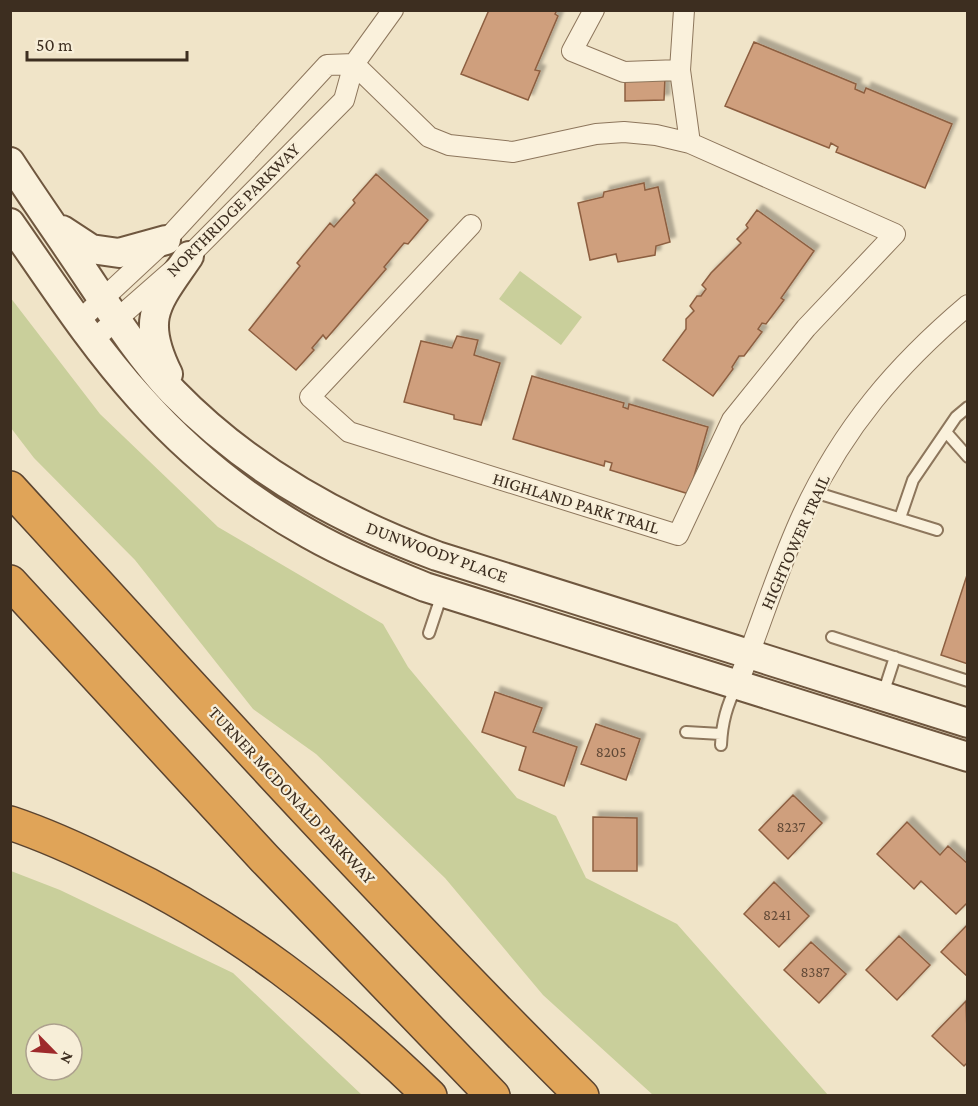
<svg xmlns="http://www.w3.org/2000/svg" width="978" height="1106" font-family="'Crimson Pro',serif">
<defs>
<filter id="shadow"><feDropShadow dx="5.5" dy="-5.5" stdDeviation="1.5" flood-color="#0004"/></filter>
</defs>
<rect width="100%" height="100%" fill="#f0e4c8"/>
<path fill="#c9cf9b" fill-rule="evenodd" d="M520,271l62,46 -21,28 -62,-46z
M10,297l90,117 118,113 165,97 25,43 109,131 39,18 30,62 91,46 151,171h-175l-110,-100 -98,-117 -129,-124 -63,-45 -118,-149 -101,-102 -23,-30z
M11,871l49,19 173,83 129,122h-351zM36,1034h36v36h-36z"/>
<path fill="#cf9f7d" stroke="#8d5f41" stroke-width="1.5" filter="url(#shadow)" d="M489,10h68l-2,4 3,2 -23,54 5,1 -12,29 -67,-26z
M754,42l102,42 -1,5 9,4 2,-5 86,36 -27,64 -89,-36 2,-5 -7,-4 -2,5 -104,-42z
M665,77l-1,23 -39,1v-23z
M376,174l52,46 -20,24 -4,-1 -20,24 2,2 -60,70 -3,-4 -11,13 2,2 -18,20 -47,-40 51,-64 -3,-3 33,-40 4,4 21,-24 -2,-3z
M644,183l1,7 13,-3 12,55 -14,4 -1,9 -37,7 -2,-8 -26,6 -12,-57 25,-6 1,-5z
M757,210l57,41 -33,47 3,2 -18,24 -4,-1 -4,6 4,3 -18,24h-5l-7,11 1,2 -20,27 -50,-36 23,-31v-10l8,-8 -4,-5 7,-10h4l5,-7 -4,-4 9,-12 30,-30 -4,-4 11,-11 -2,-3z
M457,336l21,4 -4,15 26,8 -19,62 -27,-6v-4l-50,-13 17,-61 31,7z
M532,376l92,27 -1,4 5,2 1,-5 79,23 -19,67 -79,-24 2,-7 -7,-2 -1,5 -91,-27z
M968,572v92l-27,-9z
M495,692l47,16 -9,24 44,15 -13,39 -45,-16 7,-23 -44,-15z
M596,724l44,15 -14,41 -45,-16z
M793,795l29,28 -34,36 -29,-29z
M593,817l44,1v53h-44z
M907,822l33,33 8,-9 20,18v38l-12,12 -35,-33 -7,8 -37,-35z
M774,882l35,34 -30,31 -35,-33z
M968,924v53l-27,-25z
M899,936l31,29 -33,35 -31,-30z
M811,942l35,32 -27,29 -35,-33z
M966,1001l2,61 -4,4 -32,-30z"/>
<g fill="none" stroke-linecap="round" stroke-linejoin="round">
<g stroke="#8d765c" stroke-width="14">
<path id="lane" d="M946,432l22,25
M814,492l123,38
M900,518l13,-38 43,-63 12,-10
M429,633l13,-39
M832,637l136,44
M883,694l12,-37
M686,732l35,2
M721,745c1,-23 6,-40 16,-60"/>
</g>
<g stroke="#8d765c" stroke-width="22">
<path id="street" d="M594,10l-22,41 52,21 56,-2
M684,10l-4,60 10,73
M354,64l75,73 20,8 64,7 83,-18 28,-2 32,3 34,8 205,91 -89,94 -74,92 -54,115 -329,-103 -39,-35 161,-172
M79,321l87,-81 161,-175 27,-1
M92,341l97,-85 155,-156 10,-36 39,-54
M737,685c23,-57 40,-115 66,-171 40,-86 93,-148 165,-209"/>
</g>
<g stroke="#6f573f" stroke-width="32">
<path id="secondary" d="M10,162c26,40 53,78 79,117 26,39 52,79 84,113 73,75 166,128 264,164l531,167
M10,223c42,60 81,121 130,175 48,54 106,101 169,136 37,21 77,37 116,53l543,170
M62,230l29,19 28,4 47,-13
M168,374c-28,-57 -11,-71 21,-118"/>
</g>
<g stroke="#5b4430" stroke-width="36">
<path id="highway" d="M10,488c188,206 374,411 572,608
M10,582l255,277 228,237
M10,823c36,12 71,28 105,45 121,58 219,135 315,228"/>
</g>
<use href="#lane" stroke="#faf1dc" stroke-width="10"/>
<use href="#street" stroke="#faf1dc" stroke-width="20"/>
<use href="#secondary" stroke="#faf1dc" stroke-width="28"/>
<use href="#highway" stroke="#e0a458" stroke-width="33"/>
</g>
<g text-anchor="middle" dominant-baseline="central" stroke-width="4.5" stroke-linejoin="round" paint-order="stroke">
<g font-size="15" fill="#624a37">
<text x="611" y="752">8205</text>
<text x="791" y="827">8237</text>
<text x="777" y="915">8241</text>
<text x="815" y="972">8387</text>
</g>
<g font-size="18" fill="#3d2e20" stroke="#f7eed8">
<text transform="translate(233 210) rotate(-45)">NORTHRIDGE PARKWAY</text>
<text transform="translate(576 503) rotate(17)">HIGHLAND PARK TRAIL</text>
<text transform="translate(795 542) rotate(-66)">HIGHTOWER TRAIL</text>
<text transform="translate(437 552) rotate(20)">DUNWOODY PLACE</text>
<text transform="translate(292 795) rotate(47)">TURNER MCDONALD PARKWAY</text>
</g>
</g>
<rect width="978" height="1106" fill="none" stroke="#3d2e20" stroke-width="24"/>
<g transform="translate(54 1052) rotate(115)"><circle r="28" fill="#f7eed8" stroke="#ada18e" stroke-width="1.5"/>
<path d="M0-4.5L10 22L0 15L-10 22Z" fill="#9e2a2b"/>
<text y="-9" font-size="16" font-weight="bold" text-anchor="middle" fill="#3d2e20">N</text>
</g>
<path d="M27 51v9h160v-9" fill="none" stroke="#3d2e20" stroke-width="3"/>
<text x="36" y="51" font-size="18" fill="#3d2e20" stroke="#f7eed8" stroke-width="4.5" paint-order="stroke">50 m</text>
</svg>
